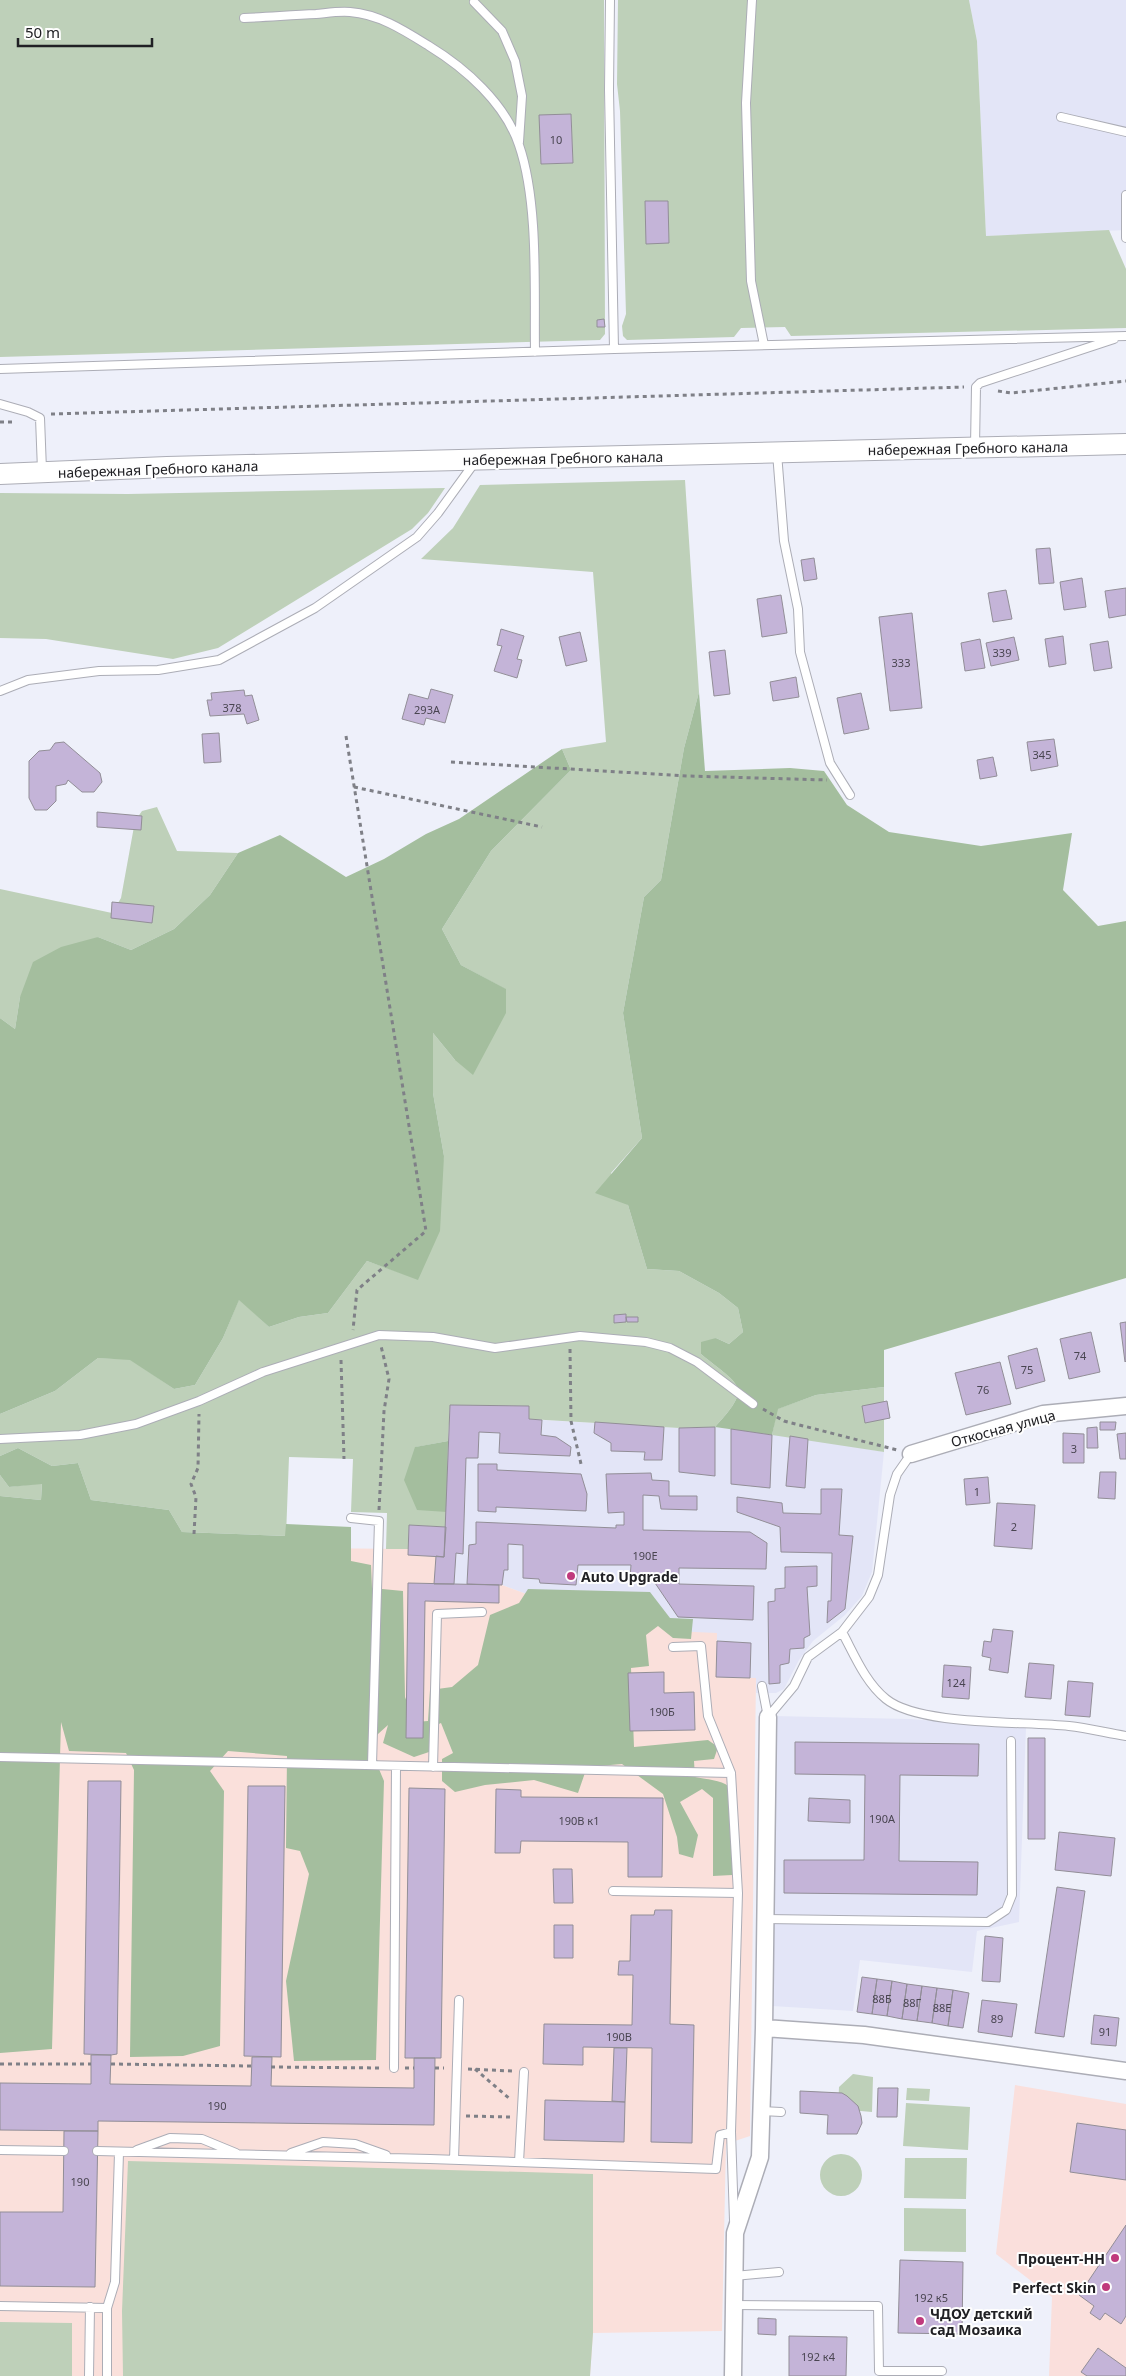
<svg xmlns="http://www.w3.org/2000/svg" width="1126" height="2376" font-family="'Noto Sans',sans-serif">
<rect width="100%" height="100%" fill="#eef0fa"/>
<path fill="#fadfdc" d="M1015,2085l111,19v272h-77l3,-79 -56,-43z"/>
<path fill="#e3e5f7" d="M969,0h157v230l-140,6 -9,-195z
M450,1405l79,1 13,14 137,8 36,-1 75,9 94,16 -12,120 -10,24 -17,19 -32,26 -14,19 -15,29 -8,4h-20v-15l-40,-1 -44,-46 -140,-35 -30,-11 -68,-1 -26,-29 1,-30 37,2z
M774,1716l135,3 117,9 -7,194 -42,9 -5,41 -112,-12 -7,51 -81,-5z"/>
<path fill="#fae0db" d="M0,1545l408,4v6l28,1 -2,28 68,1 30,11 118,4 22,31 45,2 -1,44 40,1 -6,458 -24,8 -4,187 -129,2 -3,43h-590z"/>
<path fill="#bed0b9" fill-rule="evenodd" d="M0,0h604l1,334 -5,6 -600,17zM571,115l2,48 -32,1 -1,-48z
M618,0h351l8,41 9,195 123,-6 17,39v59l-335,8 -6,-9 -44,1 -7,9 -107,3 -4,-4 -1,-10 4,-12 -6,-203 -3,-27z
M685,480l14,212 -15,56 -23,132 -17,17 -21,116 19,125 -31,35 17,32 19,64 32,2 40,22 19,15 5,24 -14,12 -13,-6 -15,16c38,32 53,31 14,73l-36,1 -150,-9 -1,-13 -78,-1 -2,36 -32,6 31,65 -1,15 -37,-2 -1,24h-22l1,-36 -36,-1 2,-53 -64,-2 -3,79 -104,-4 -13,-22 -78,-10 -13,-37 -26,3 -34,-18 -18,8v-42l55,-23 43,-33 32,1 44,30 21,-4 28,-47 16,-39 30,28 30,-10 29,-4 39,-52 51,18 26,-123 -11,-63v-60l22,27 50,-71 -44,-24 -19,-36 49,-78 80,-81 -9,-21 44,-7 -13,-170 -172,-13 32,-31 27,-43z
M445,488l-17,25 -16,16 -194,119 -45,11 -127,-20 -46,-1v-145l128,1z
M157,807l20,44 61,2 -28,42 -36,34 -43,21 -33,-13 -78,60 -5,32 -15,-11v-129l112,24 9,-15 14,-77 7,-10z
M884,1387v65l-112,-17 5,-26 39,-14z
M0,1475l9,12 33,-4 -1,17 -41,-4z
M853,2074l20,3 -1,35 -34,-3 1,-22z
M907,2088l23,1 -1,12 -23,-1z
M906,2103l64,4 -2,43 -65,-4z
M820 2175a21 21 0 1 1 42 0a21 21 0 1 1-42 0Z
M905,2158h62l-1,41 -62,-1z
M128,2161l465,13v159l-3,43h-467l-1,-65z
M904,2208l62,1v43l-62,-1z
M0,2322l72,1v53h-72z"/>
<path fill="#a4be9e" d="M699,692l6,79 85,-3 34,3 23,34 42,27 92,14 91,-13 -9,57 35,36 28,-5v357l-242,72v37l-68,8 -38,14 -6,26 -57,-8c39,-42 24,-41 -14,-73v-12l15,-4 13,6 14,-12 -5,-24 -19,-15 -40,-22 -32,-2 -19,-64 -33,-12 47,-55 -19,-125 21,-116 17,-17 23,-132z
M562,749l9,21 -80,81 -49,78 19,36 45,24v24l-33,62 -18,-15 -22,-27v60l11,63 -4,75 -22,49 -51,-19 -39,52 -29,4 -30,10 -30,-27 -16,38 -28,47 -21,4 -44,-29 -32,-2 -43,33 -55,23v-396l15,11 5,-32 13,-35 28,-15 37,-10 33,13 43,-21 36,-34 28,-42 42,-18 66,42 38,-18 42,-25 33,-15z
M448,1441l-1,71 -30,-2 -13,-30 11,-33z
M18,1448l34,18 26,-3 13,37 78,10 13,22 103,4 1,-12 65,3v34l20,4 1,23 31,3 2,106 10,25 13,-1 2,-31 22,-3 26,-22 12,-50 29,-12 9,-14 122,3 20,26 23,1 -2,20 -18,-1 -15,-12 -12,9 3,31 -18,2 3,79 74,-7 10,7 -4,12 -20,2 1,16c12,3 29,2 37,13 11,14 2,66 0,85l-19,1v-78l-11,-9 -22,13 18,33 -5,23 -14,-4 -2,-17 -14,-43 -41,-30 -35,3 -9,26 -44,-13 -49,5 -30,7 -13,-11v-22l11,-6 -12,-30 -11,5 -1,24 -15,5 -31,-14 5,-18 -20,18 16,38 -8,279 -82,1 -8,-80 23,-107 -9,-23 -14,-3 1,-92 -59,-5 -18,20 14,20 -4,255 -37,10 -53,1 4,-287 -8,-17 -57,-2 -8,-29 -9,327 -52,4v-557l41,4 1,-16 -33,3 -9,-12v-19z"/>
<path fill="#c4b4d8" stroke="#928e97" d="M571,114l2,49 -32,1 -2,-49z
M645,201h23l1,42 -23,1z
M604,319l1,8h-8v-7z
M1050,548l4,35 -15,1 -3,-35z
M814,558l3,21 -13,2 -3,-21z
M1082,578l4,29 -22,3 -4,-28z
M1126,588v27l-17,3 -4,-27z
M1006,590l6,29 -19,3 -5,-29z
M781,595l6,38 -25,4 -5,-38z
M912,613l10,95 -32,3 -11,-94z
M501,629l23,7 -7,23 5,1 -5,18 -23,-7 8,-25 -5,-1z
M580,632l7,29 -21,5 -7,-29z
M1063,636l3,28 -17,3 -4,-28z
M1014,637l5,23 -28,6 -5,-23z
M980,639l5,29 -20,3 -4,-28z
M1108,641l4,27 -18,3 -4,-27z
M725,650l5,44 -16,2 -5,-44z
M796,677l3,20 -26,4 -3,-19z
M431,689l22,6 -8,28 -19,-5 -2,7 -22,-6 7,-25 19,5z
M244,690l1,6 7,-1 7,25 -12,4 -3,-10 -34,2 -3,-16h5l-1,-7z
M861,693l8,36 -25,5 -7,-36z
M219,733l2,29 -17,1 -2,-29z
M1054,739l4,27 -27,5 -4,-29z
M64,742l36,31 2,9 -8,10h-12l-14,-12 -2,4 -10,2v15l-9,9h-12l-6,-12v-37l10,-10 11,-1 5,-7z
M993,757l4,19 -17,3 -3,-19z
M97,812l45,4 -1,14 -44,-3z
M112,902l42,4 -2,17 -41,-5z
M626,1314v8l-12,1v-8z
M626,1317h12v5h-11z
M1126,1322v39l-1,1 -5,-39z
M1091,1332l9,40 -31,7 -9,-40z
M1037,1348l8,33 -29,8 -8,-33z
M1000,1362l11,42 -45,11 -11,-42z
M887,1401l3,17 -25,5 -3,-17z
M450,1405l79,1v13l13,1 -1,15 15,2 15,10 -1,9 -71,-3 1,-20 -21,-1 -1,26h-12l-3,96 -7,-1 -2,31h-20l2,-28 8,1z
M595,1422l69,5 -2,33h-18l1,-8 -34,-1v-8l-17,-10z
M1100,1422h16l-1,8h-15z
M715,1427v49l-36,-4v-44z
M1097,1427l1,21h-11v-20z
M731,1429l41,6 -2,53 -39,-4z
M1063,1433l21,1v29h-21z
M1126,1433v26h-6l-3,-25z
M790,1436l18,3 -3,49 -19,-2z
M478,1464h19v6l84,4 6,20 -1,17 -90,-4v5l-18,-1z
M1100,1472h16l-1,27 -17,-1z
M651,1473l1,7 17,1v15h28v14l-36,-1 -2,-13 -16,-1v35l107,2 17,11 -1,26 -87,-1v16l75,2 -1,34 -75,-3 -25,-37 -23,-2 1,-13h-53l-2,20 -36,-2 -1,-4 -16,-1v-33l-15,-1v26h-4l-2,15 -35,-1 2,-39 7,-1v-22l140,6v-3h8v-13l-16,1 -2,-39z
M988,1477l2,26 -24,2 -2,-26z
M821,1489h21l-3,46 14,1 -8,73 -18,14 1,-22h3l1,-48 -51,-1 -1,-25 -43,-15v-15l45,6 1,10 38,1z
M997,1503l38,2 -3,44 -38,-3z
M409,1525l37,2 -2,30 -36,-2z
M817,1566v20l-10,1 3,48 -6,3v10l-14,1 -1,14 -9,2v18l-11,1 -1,-82 7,-1v-12l10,-1v-21z
M408,1583l91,2v18l-74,-2 -2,137h-17z
M993,1629l20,2 -5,42 -19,-3 2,-12 -9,-2 2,-15 7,1z
M717,1641l34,2 -1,35 -34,-1z
M1029,1663l25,2 -3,34 -26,-2z
M944,1665l27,2 -2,32 -27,-2z
M664,1672v21l30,-1 1,38 -65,1 -2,-58z
M1068,1681l25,2 -3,34 -25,-2z
M1028,1738h17v101h-17z
M795,1742l184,2 -1,32 -78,-1 -1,86 79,1 -1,33 -193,-2v-33h80l1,-85 -70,-1z
M88,1781h33l-4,273 -6,1 -27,-1z
M248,1786h37l-4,271 -37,-1z
M409,1788l36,1 -4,269h-36z
M496,1789l25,1v7l142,1 -1,79h-34v-35l-107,-1 -1,12h-25z
M809,1798l41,2v23l-42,-2z
M1059,1832l56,6 -4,38 -56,-6z
M553,1869h19l1,34h-19z
M1057,1887l28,4 -21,146 -29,-4z
M655,1910h17l-2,114 24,1 -2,118 -41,-1 1,-94 -69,-1v18l-40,-1 1,-40 88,1 1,-50h-15l1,-14h11l1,-46h23z
M554,1925h19v33h-19z
M985,1936l18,2 -3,44 -18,-1z
M862,1977l15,2 -5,35 -15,-2z
M877,1979l15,2 -5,35 -15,-2z
M892,1981l15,3 -5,35 -15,-3z
M907,1984l15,2 -5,35 -15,-2z
M922,1986l15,2 -5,35 -15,-2z
M937,1988l16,2 -5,36 -16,-3z
M953,1990l16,3 -6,35 -15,-2z
M982,2000l35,4 -5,33 -34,-5z
M1094,2015l25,3 -3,28 -25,-2z
M614,2048h13l-2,54 -13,-1z
M91,2055h20l-1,29 141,2 1,-29h20l-1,29 143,2v-30h21l-1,67 -336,-4v10l-98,-1v-47l91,1z
M878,2088h20l-1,29h-20z
M800,2091l42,2 5,3 11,10 3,10 1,7 -5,11h-30l1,-19 -28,-2z
M545,2100l80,2 -1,40 -80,-2z
M1077,2123l49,7v50l-56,-8z
M64,2131h34l-3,156 -95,-1v-74h63z
M1126,2225v91l-5,8 -16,-11 -5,7 -10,-7 4,-7 -15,-11z
M900,2260l63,2 -1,72 -64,-1z
M758,2318l18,1v16l-18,-1z
M789,2336l58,1 -1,39h-57z
M1098,2348l28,20v8h-39l-6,-4z"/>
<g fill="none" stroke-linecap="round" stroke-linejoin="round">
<g stroke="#acadb6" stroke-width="10">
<path id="service" d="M610,0l-1,90 5,259
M752,0l-6,103 5,178 13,64
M474,2l28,29 13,30 7,35 -3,46
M244,18c24,-1 48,-3 72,-4 11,-1 23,-3 34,-2 29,2 55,19 79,34 36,22 76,57 90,99 20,58 15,146 16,207
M1061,117l65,15
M1126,195v43
M0,369l614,-20 512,-13
M0,404l28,8 12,6 2,52
M975,446l1,-59 4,-4 134,-44
M777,453l7,88 14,68 2,43 30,111 20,32
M0,691l28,-11 71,-9 59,-1 61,-10 96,-52 102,-71 21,-24 37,-51
M0,1439l80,-4 56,-11 63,-23 64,-29 116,-37 54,2 62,11 85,-12 66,6 24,6 27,14 56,42
M351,1518l28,3 -7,244
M842,1632c12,22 23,50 44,67 33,27 138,22 183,27 19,2 38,7 57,10
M673,1647l28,-1 7,70 23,57
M762,1686l6,31
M768,1717l26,-31 14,-29 34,-25 27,-35 9,-22 12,-80 7,-21 14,-20
M0,1757l731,16 7,120
M433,1767l4,-153 45,-2
M613,1891l125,2 -7,239 3,88
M765,1919l223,3 18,-12 6,-15 -1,-154
M394,2068l2,-302
M761,2111l20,1
M0,2150l64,1
M137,2150l33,-12 32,1 34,14
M97,2151l333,8 286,10 4,-34 11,-3
M291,2153l32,-11 32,2 31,11
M454,2160l5,-160
M519,2162l5,-90
M734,2276l45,-4
M733,2305l145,1 1,65h63
M0,2306l107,2
M89,2376l1,-69
M107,2376v-68l8,-26 4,-129"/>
</g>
<g stroke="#acadb6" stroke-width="19">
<path id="minor" d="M911,1454l132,-40 83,-8
M764,2028l100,7 262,36
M733,2376l2,-143 25,-76 4,-129 4,-311"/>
</g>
<g stroke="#acadb6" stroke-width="22">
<path id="tertiary" d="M0,474l167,-7 959,-23"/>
</g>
<path stroke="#7f8087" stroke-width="3" stroke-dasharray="4 4" stroke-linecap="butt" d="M998,391l13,2 115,-12
M51,414l913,-27
M0,422h13
M346,736l80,495 -69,59 -4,40
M451,762l237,14 139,4
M354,787l188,40
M570,1349l1,72 10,43
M341,1360l3,99
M763,1409l21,12 113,29
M379,1510l5,-99 5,-32 -8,-33
M194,1534l2,-37 -5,-13 7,-16 1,-54
M0,2064h91
M111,2064l140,2
M271,2067l112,1
M405,2068h9
M435,2068h9
M468,2069l44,2
M475,2069l35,30
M466,2116l44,1"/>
<use href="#service" stroke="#fff" stroke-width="8"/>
<use href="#minor" stroke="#fff" stroke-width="16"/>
<use href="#tertiary" stroke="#fff" stroke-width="20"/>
</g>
<g fill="#c03a7c" stroke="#fefefe" stroke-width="2">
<circle cx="571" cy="1576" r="5"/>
<circle cx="1115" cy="2258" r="5"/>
<circle cx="1106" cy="2287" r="5"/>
<circle cx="920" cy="2321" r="5"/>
</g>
<g text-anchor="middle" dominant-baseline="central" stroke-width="4" stroke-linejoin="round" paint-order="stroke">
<g font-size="11" fill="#494551">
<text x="556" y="139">10</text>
<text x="1002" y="652">339</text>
<text x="901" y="662">333</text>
<text x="232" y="707">378</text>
<text x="427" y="709">293А</text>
<text x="1042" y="754">345</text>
<text x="1080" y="1355">74</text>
<text x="1027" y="1369">75</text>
<text x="983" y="1389">76</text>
<text x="1074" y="1448">3</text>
<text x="977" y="1491">1</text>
<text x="1014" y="1526">2</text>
<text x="645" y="1555">190Е</text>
<text x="956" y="1682">124</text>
<text x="662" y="1711">190Б</text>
<text x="882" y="1818">190А</text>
<text x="579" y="1820">190В к1</text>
<text x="882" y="1998">88Б</text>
<text x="912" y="2002">88Г</text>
<text x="942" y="2007">88Е</text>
<text x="997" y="2018">89</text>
<text x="1105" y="2031">91</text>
<text x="619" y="2036">190В</text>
<text x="217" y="2105">190</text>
<text x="80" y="2181">190</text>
<text x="931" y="2297">192 к5</text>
<text x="818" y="2356">192 к4</text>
</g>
<g font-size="14" fill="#202024" stroke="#fefefe">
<text transform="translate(968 448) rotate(-1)">набережная Гребного канала</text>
<text transform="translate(563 458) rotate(-1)">набережная Гребного канала</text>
<text transform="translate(158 469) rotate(-2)">набережная Гребного канала</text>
<text transform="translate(1003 1428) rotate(-15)">Откосная улица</text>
</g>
<g font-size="14" font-weight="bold" fill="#202024" stroke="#fefefe" text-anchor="start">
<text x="581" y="1576">Auto Upgrade</text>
<text x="1105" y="2258" text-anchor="end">Процент-НН</text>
<text x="1096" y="2287" text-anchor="end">Perfect Skin</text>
<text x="930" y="2313">ЧДОУ детский<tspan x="930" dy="16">сад Мозаика</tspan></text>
</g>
</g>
<path d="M18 38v8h134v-8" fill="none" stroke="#202024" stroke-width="2.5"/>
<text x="25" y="38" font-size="15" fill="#202024" stroke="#fefefe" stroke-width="4" paint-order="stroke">50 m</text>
</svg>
